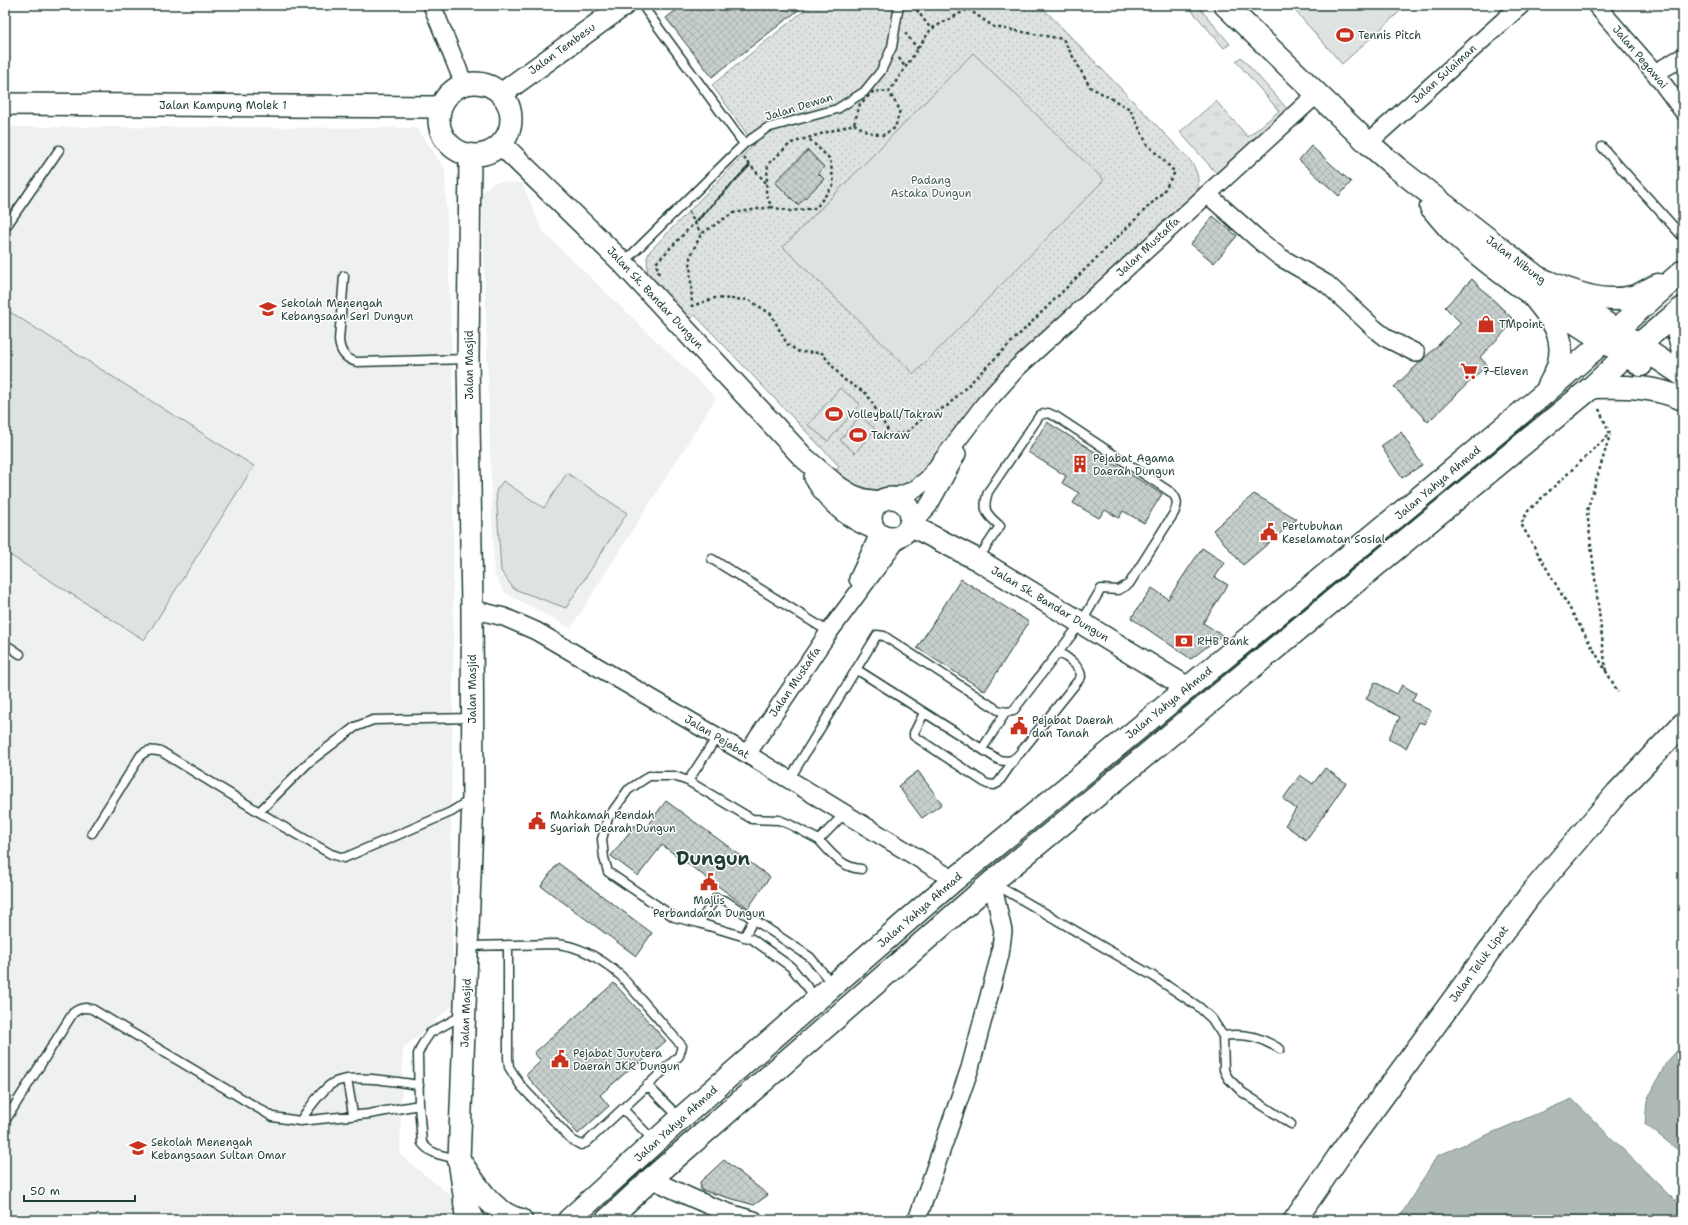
<svg xmlns="http://www.w3.org/2000/svg" width="1688" height="1225" font-family="'Shantell Sans',sans-serif">
<defs>
<pattern id="grass-tufts" width="24" height="20" patternUnits="userSpaceOnUse"><rect width="24" height="20" fill="#dee3e2"/><path d="M3 7l-1-3M5 7V3M7 7l1-3M15 17l-1-3M17 17v-4M19 17l1-3" fill="none" stroke="#bec4c2"/></pattern>
<pattern id="park-dots" width="8" height="8" patternUnits="userSpaceOnUse"><rect width="8" height="8" fill="#dee3e2"/><path d="M2 2h.1M6 6h.1" fill="none" stroke="#bec4c2" stroke-width="1.8" stroke-linecap="round"/></pattern>
<pattern id="building-cross-hatch" width="8" height="8" patternUnits="userSpaceOnUse"><rect width="8" height="8" fill="#c7cfcc"/><path d="M0 0l8 8M0 8l8-8" fill="none" stroke="#aab3b0"/></pattern>
</defs>
<rect width="100%" height="100%" fill="#fff"/>
<filter id="ink" filterUnits="userSpaceOnUse"><feTurbulence type="fractalNoise" baseFrequency=".025" numOctaves="2"/><feDisplacementMap in="SourceGraphic" scale="8" xChannelSelector="R" yChannelSelector="G"/><feConvolveMatrix kernelMatrix="1 2 1 2 8 2 1 2 1" color-interpolation-filters="sRGB"/></filter>
<g filter="url(#ink)">
<path fill="#eef1f0" d="M5,127l412,1 28,41 8,217v306l-2,120 2,193 -50,44 -3,106 55,44v21h-450z
M495,182l27,1 21,49 173,166 -145,230 -66,-35 -11,-19 -12,-382z"/>
<path fill="url(#grass-tufts)" stroke="#7e908b" d="M1187,5h10l33,39 -6,4z
M1241,57l49,55 -72,63 -38,-43 36,-31 32,36 31,-26 -43,-50z"/>
<path fill="url(#park-dots)" stroke="#7e908b" d="M811,5h229l148,153c9,11 11,18 10,32l-174,159 -43,45 -59,80 -21,12 -20,4 -29,-3 -19,-14 6,-7 -144,-151 -8,6 -39,-42 -1,-22 3,-6 104,-107 -42,-59z"/>
<path fill="#dee3e2" stroke="#7e908b" d="M1290,5h117l-65,59z
M973,53l131,127 -190,194 -131,-127z
M7,310l247,156 -110,174 -139,-88v-239z
M840,388l20,16 -32,37 -20,-16z
M860,416l15,13 -20,24 -15,-13z
M567,473l60,40 -61,95 -52,-19 -13,-18 -5,-80 7,-10 41,27z"/>
<path fill="#afbab7" stroke="#758883" d="M1683,1044v110l-38,-30 2,-23 19,-38z
M1572,1099l103,102 8,-18v37h-285l39,-64z"/>
<path fill="url(#building-cross-hatch)" stroke="#1f3d34" d="M683,5h122l-93,72 -46,-59z
M1311,146l40,36 -12,14 -40,-36z
M808,150l16,17 -6,6 6,6 -26,26 -23,-23z
M1213,216l24,20 -23,27 -23,-19z
M1472,279l43,42 -35,36 7,8 -59,57 -34,-35 67,-64 -16,-16z
M1047,422l115,72 -18,29 -21,-12 -4,7 -14,-8 -6,8 -26,-15 6,-10 -17,-10 4,-7 -38,-24z
M1401,432l21,33 -20,13 -21,-32z
M1254,494l43,25 -54,46 -30,-35z
M1202,548l23,15 -10,14 13,8 -25,38 19,12 -31,24 -60,-41 21,-30 16,11z
M961,579l68,43 -44,69 -68,-43z
M1375,682l22,12 5,-9 14,8 -4,8 19,10 -7,13 -5,-2 -13,26 -18,-9 12,-22 -34,-18z
M1325,768l21,15 -40,57 -21,-15 11,-16 -13,-10 17,-24 13,9z
M918,771l24,33 -20,14 -24,-32z
M666,801l104,76 -22,31 -86,-63 -24,31 -27,-20 24,-31 8,6z
M558,863l94,70 -16,23 -95,-70z
M614,983l52,58 -27,23 -1,-2 -38,33 9,11 -31,28 -52,-59 15,-14 -7,-8z
M724,1160l44,35 -14,10 -53,-15 -1,-8z"/>
<g fill="none" stroke-linecap="round" stroke-linejoin="round">
<g stroke="#1f3d34" stroke-width="11">
<path id="service" d="M642,5l102,139
M1602,147l81,90
M5,228l54,-78
M623,263l121,-119 23,-16 70,-19 27,-17 17,-21 11,-24 7,-42
M344,276l-5,64c1,12 6,19 18,22l111,-3
M712,559l117,73
M5,644l15,10
M856,669l143,91c10,2 14,1 21,-7l61,-76c0,-11 -14,-19 -22,-25
M924,713l-10,20v3l73,48 7,1 4,-2 16,-23
M982,749l24,-37
M789,780l88,-145 7,1 114,74 8,2 7,-1 68,-88 20,-34 17,1 11,-6 45,-71c4,-9 4,-13 -2,-20l-115,-76 -9,-4 -8,2 -52,77c-6,18 -2,22 12,34l-22,33
M688,781l29,-44
M259,812l50,-50 46,-35 18,-7 99,-2
M92,833l49,-78c7,-6 12,-5 21,-3l120,74 49,28 13,4 107,-46 19,-12
M819,840c13,14 22,27 42,29
M993,883l160,93 46,31 13,12 11,17 1,34 4,8 14,14 49,32
M699,923l-25,-6 -66,-45 -4,-14 -2,-19 6,-21 20,-28 21,-14h25l14,5 64,38 27,1 12,5 28,15 25,-26
M744,937l10,-18
M468,946l88,-2c25,2 47,16 65,32l61,70 -3,10 -93,87 -5,2 -9,-5 -51,-54 -12,-19 -1,-9v-113
M817,999l-26,-32 -39,-28 -53,-16 17,-25 10,3 84,56 23,28
M1223,1036c25,-3 36,1 57,13
M347,1079l6,35
M647,1085l33,33
M623,1109l31,32
M5,1121l68,-108c7,-5 11,-6 19,-4l181,108 27,4 69,-7 50,-9
M300,1121c8,-11 21,-31 33,-38 18,-10 65,-1 86,2
M459,1159c-14,-3 -28,-4 -37,-16l-3,-38 -1,-51 4,-9 8,-12 33,-18"/>
</g>
<g stroke="#1f3d34" stroke-width="20">
<path id="minor" d="M432,5l32,79
M1596,5l59,68 28,38
M1655,73l28,-16
M1368,143l153,-138
M1207,194l53,47 20,16 47,27 48,45 13,10 28,14
M893,498l21,-8 14,-11 56,-74 34,-38 299,-273
M911,518l10,-4 8,-9 28,-51
M858,579l21,-45
M472,609l32,8 32,14 211,123 207,126
M747,754l82,-122 71,-96
M651,1179c34,16 66,32 103,41
M917,1220l53,-152 30,-113 3,-24 -11,-49"/>
</g>
<g stroke="#1f3d34" stroke-width="24">
<path id="tertiary" d="M439 119a36 36 0 1 1 72 0a36 36 0 1 1-72 0Z
M501,94l123,-89
M5,104l435,3
M501,144l122,119 180,194 35,30 13,8 13,5 15,2
M470,155l-2,204 4,250 1,190 -14,361 6,42 8,16
M815,477c14,25 33,41 59,51
M871 518a20 20 0 1 1 40 0a20 20 0 1 1-40 0Z
M910,525l68,35 210,128"/>
</g>
<g stroke="#1f3d34" stroke-width="25">
<path id="secondary" d="M1225,5l143,138 29,25 141,110 145,97
M1431,207c9,10 17,21 27,30 52,48 123,88 183,128
M1295,1220l44,-64 191,-261 87,-102 66,-69"/>
</g>
<g stroke="#1f3d34" stroke-width="25">
<path id="primary" d="M1538,278c31,12 63,28 98,18 7,-3 15,-8 22,-11
M1529,291c19,24 39,42 29,75 -2,7 -7,15 -10,22
M1680,310l-2,21 5,20
M1592,387c31,-1 62,-1 91,12
M459,1160c16,23 32,53 62,60
M465,1202l2,18
M569,1220l111,-101 274,-239 477,-392 114,-95 138,-122
M607,1220l44,-41 341,-297 600,-495 34,-32 57,-47"/>
</g>
<path stroke="#1f3d34" stroke-width="2.5" stroke-dasharray="3 3" stroke-linecap="butt" d="M913,5l18,24
M968,9l26,18 69,12 27,48 40,22 17,35 28,28 -12,20 -216,214 -25,13 -16,14 -16,1 -23,-40 -24,-15 -21,-26 -23,-1 -12,-8 -16,-30 -22,-14 -34,-2 -23,8 -2,-49 11,-23 32,-21 38,-6 -5,-16 2,-27 23,-21 63,-19 6,-20 14,-13 15,1 42,-63z
M905,33l13,16
M899,58l6,9
M854,124l14,8 15,3 12,-7 5,-18 -11,-18
M744,158l22,25
M771,207l19,4 26,-3 18,-24 -4,-25 -22,-21
M689,212l12,22
M659,274l-3,-11 94,-98 -55,58
M1599,409l11,25 -82,77 -7,13 97,168
M1606,671l-19,-160 23,-76"/>
<use href="#service" stroke="#fff" stroke-width="8"/>
<use href="#minor" stroke="#fff" stroke-width="17"/>
<use href="#tertiary" stroke="#fff" stroke-width="21"/>
<use href="#secondary" stroke="#fff" stroke-width="22"/>
<use href="#primary" stroke="#fff" stroke-width="22"/>
</g>
</g>
<defs>
<g id="stadium-bare" transform="scale(1.38)"><path d="M0-5a6.5 5 0 1 0 0 10a6.5 5 0 1 0 0-10ZM-3.5-1.8h7v3.6h-7Z" fill="#c8321e" stroke="#fff" stroke-width="2.5" paint-order="stroke"/></g>
<g id="school-bare" transform="scale(1.38)"><path d="M0-5L7-2L0 1L-7-2ZM-4 1L0 2.5L4 1V4Q0 6-4 4Z" fill="#c8321e" stroke="#fff" stroke-width="2.5" paint-order="stroke"/></g>
<g id="shop-bare" transform="scale(1.38)"><path d="M-5-2.5h2.3a2.7 3.5 0 0 1 5.4 0H5L5.5 6h-11ZM-1.5-2.5h3a1.5 2.3 0 0 0-3 0Z" fill="#c8321e" stroke="#fff" stroke-width="2.5" paint-order="stroke"/></g>
<g id="supermarket-bare" transform="scale(1.38)"><path d="M-6-5.5h2.5l.6 2H6L4.5 2H-2.5L-4.4-4H-6ZM-1.5 3.2a1.3 1.3 0 1 0 .1 0ZM3 3.2a1.3 1.3 0 1 0 .1 0Z" fill="#c8321e" stroke="#fff" stroke-width="2.5" paint-order="stroke"/></g>
<g id="building-bare" transform="scale(1.38)"><path d="M-4-6H4V6H1V3H-1V6H-4ZM-2.5-4.3h1.7v1.8h-1.7ZM.8-4.3h1.7v1.8H.8ZM-2.5-1h1.7V.8h-1.7ZM.8-1h1.7V.8H.8Z" fill="#c8321e" stroke="#fff" stroke-width="2.5" paint-order="stroke"/></g>
<g id="civic-bare" transform="scale(1.38)"><path d="M-.6-6.5H3V-4.5H.6V-3L4-1V1h2V6H-6V1h2V-1L-.6-3ZM-1.2 2.5V6h2.4V2.5Z" fill="#c8321e" stroke="#fff" stroke-width="2.5" paint-order="stroke"/></g>
<g id="bank-bare" transform="scale(1.38)"><path d="M-6-4H6V4H-6ZM0-2.3a2.3 2.3 0 1 0 0 4.6a2.3 2.3 0 1 0 0-4.6Z" fill="#c8321e" stroke="#fff" stroke-width="2.5" paint-order="stroke"/></g>
</defs>
<g fill-rule="evenodd">
<use href="#stadium-bare" x="1345" y="35"/>
<use href="#school-bare" x="268" y="309"/>
<use href="#shop-bare" x="1486" y="324"/>
<use href="#supermarket-bare" x="1469" y="371"/>
<use href="#stadium-bare" x="834" y="414"/>
<use href="#stadium-bare" x="858" y="435"/>
<use href="#building-bare" x="1080" y="464"/>
<use href="#civic-bare" x="1269" y="532"/>
<use href="#bank-bare" x="1184" y="641"/>
<use href="#civic-bare" x="1019" y="726"/>
<use href="#civic-bare" x="537" y="821"/>
<use href="#civic-bare" x="709" y="882"/>
<use href="#civic-bare" x="560" y="1059"/>
<use href="#school-bare" x="138" y="1148"/>
</g>
<g text-anchor="middle" dominant-baseline="central" stroke-width="3" stroke-linejoin="round" paint-order="stroke">
<g font-size="11" fill="#1f3d34" stroke="#fff" text-anchor="start">
<text x="1358" y="35">Tennis Pitch</text>
<text x="281" y="303">Sekolah Menengah<tspan x="281" dy="13">Kebangsaan Seri Dungun</tspan></text>
<text x="1499" y="324">TMpoint</text>
<text x="1482" y="371">7-Eleven</text>
<text x="847" y="414">Volleyball/Takraw</text>
<text x="871" y="435">Takraw</text>
<text x="1093" y="458">Pejabat Agama<tspan x="1093" dy="13">Daerah Dungun</tspan></text>
<text x="1282" y="526">Pertubuhan<tspan x="1282" dy="13">Keselamatan Sosial</tspan></text>
<text x="1197" y="641">RHB Bank</text>
<text x="1032" y="720">Pejabat Daerah<tspan x="1032" dy="13">dan Tanah</tspan></text>
<text x="550" y="815">Mahkamah Rendah<tspan x="550" dy="13">Syariah Dearah Dungun</tspan></text>
<text x="709" y="900" text-anchor="middle">Majlis<tspan x="709" dy="13">Perbandaran Dungun</tspan></text>
<text x="573" y="1053">Pejabat Jurutera<tspan x="573" dy="13">Daerah JKR Dungun</tspan></text>
<text x="151" y="1142">Sekolah Menengah<tspan x="151" dy="13">Kebangsaan Sultan Omar</tspan></text>
</g>
<g font-size="11" fill="#1f3d34" stroke="#fff">
<text transform="translate(562 49) rotate(-36)">Jalan Tembesu</text>
<text transform="translate(1640 57) rotate(50)">Jalan Pegawai</text>
<text transform="translate(1444 74) rotate(-42)">Jalan Sulaiman</text>
<text x="223" y="105">Jalan Kampung Molek 1</text>
<text transform="translate(799 107) rotate(-17)">Jalan Dewan</text>
<text transform="translate(1148 247) rotate(-43)">Jalan Mustaffa</text>
<text transform="translate(1516 260) rotate(37)">Jalan Nibung</text>
<text transform="translate(655 298) rotate(47)">Jalan Sk. Bandar Dungun</text>
<text transform="translate(469 365) rotate(-90)">Jalan Masjid</text>
<text transform="translate(1438 483) rotate(-40)">Jalan Yahya Ahmad</text>
<text transform="translate(1050 604) rotate(31)">Jalan Sk. Bandar Dungun</text>
<text transform="translate(795 682) rotate(-56)">Jalan Mustaffa</text>
<text transform="translate(472 689) rotate(-90)">Jalan Masjid</text>
<text transform="translate(1169 703) rotate(-39)">Jalan Yahya Ahmad</text>
<text transform="translate(717 737) rotate(31)">Jalan Pejabat</text>
<text transform="translate(920 910) rotate(-41)">Jalan Yahya Ahmad</text>
<text transform="translate(1479 964) rotate(-54)">Jalan Teluk Lipat</text>
<text transform="translate(466 1013) rotate(-88)">Jalan Masjid</text>
<text transform="translate(676 1124) rotate(-42)">Jalan Yahya Ahmad</text>
</g>
<g font-size="11" fill="#455e57" stroke="#fff">
<text x="931" y="180">Padang<tspan x="931" dy="13">Astaka Dungun</tspan></text>
</g>
<g font-size="19" font-weight="bold" fill="#1f3d34" stroke="#fff">
<text x="713" y="858">Dungun</text>
</g>
</g>
<rect width="1688" height="1225" fill="none" stroke="#fff" stroke-width="20"/>
<rect x="10" y="10" width="1668" height="1205" fill="none" stroke="#1f3d34" stroke-width="1.5" filter="url(#ink)"/>
<path d="M24 1195v6h111v-6" fill="none" stroke="#1f3d34" stroke-width="2"/>
<text x="30" y="1195" font-size="12" fill="#1f3d34" stroke="#ffffff" stroke-width="3" paint-order="stroke">50 m</text>
</svg>
